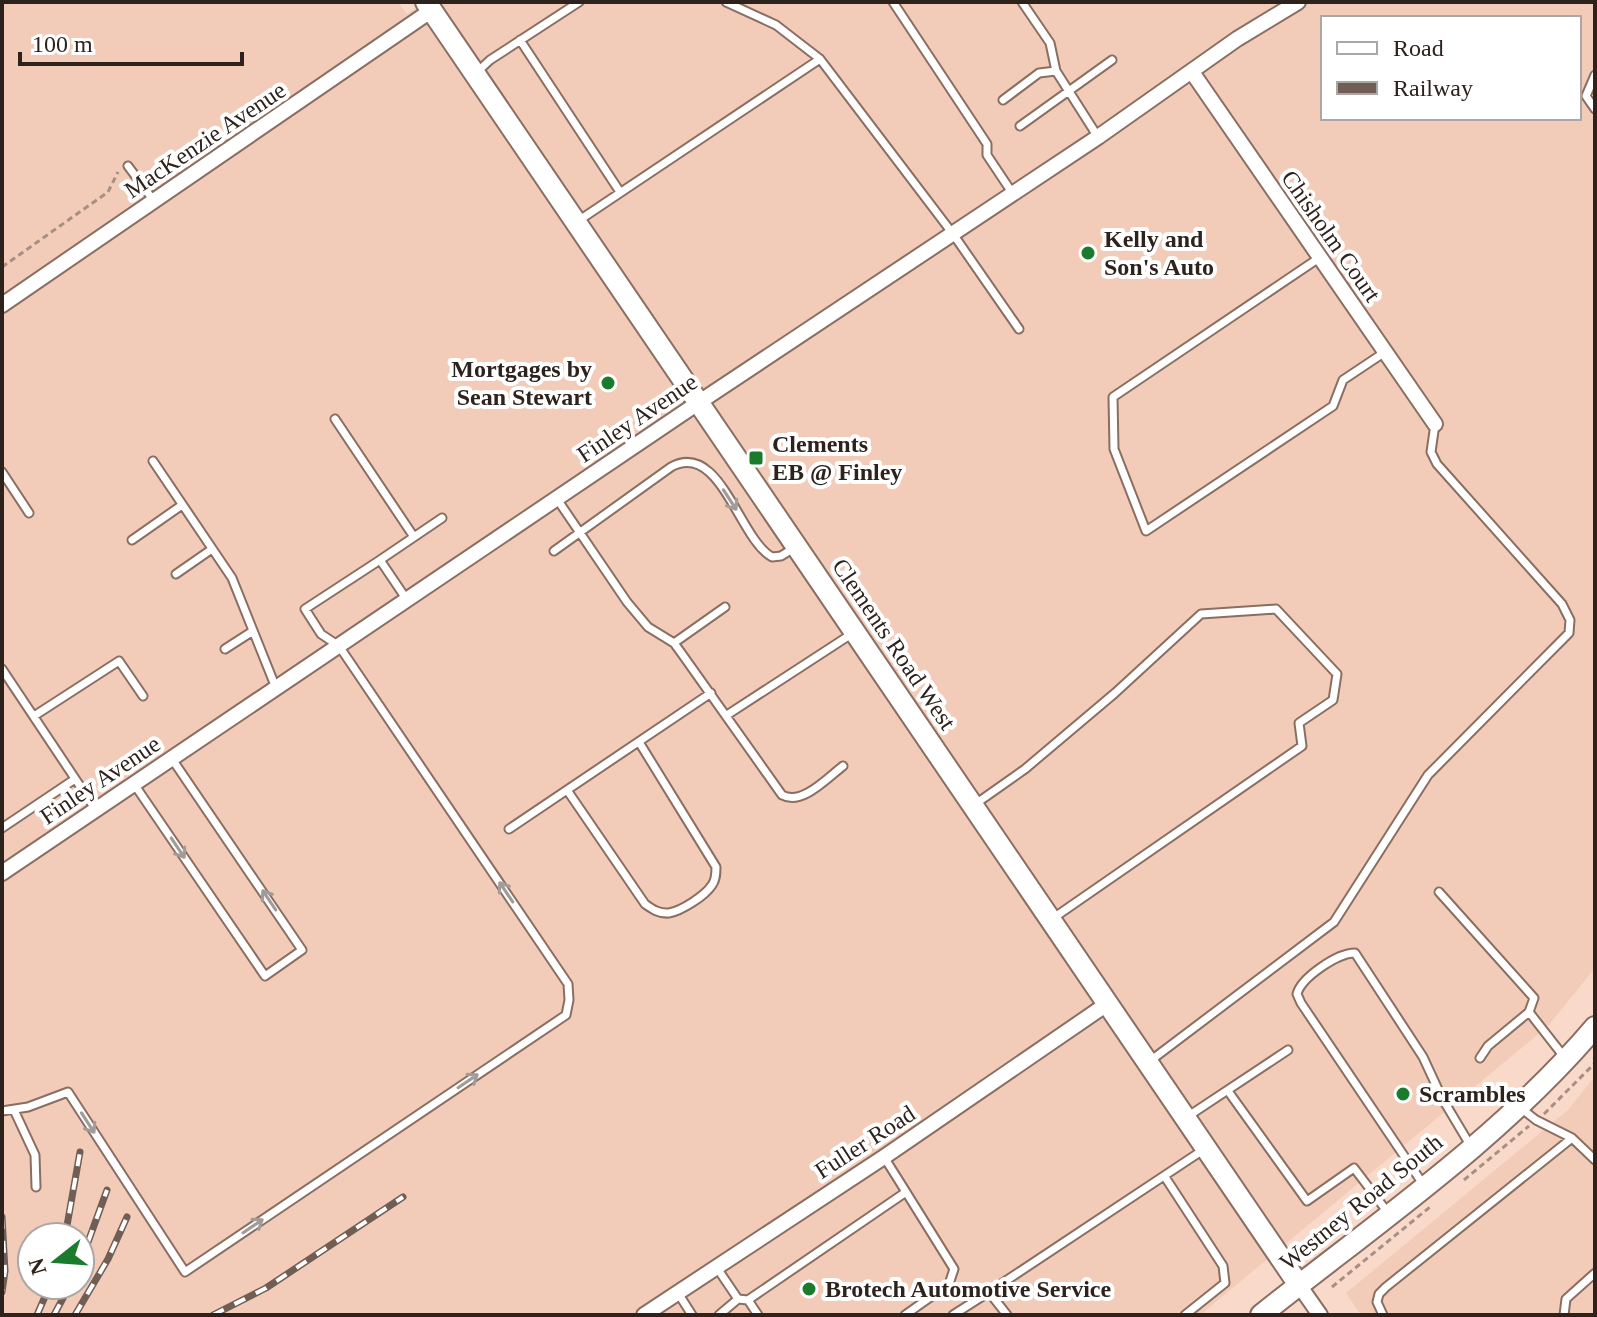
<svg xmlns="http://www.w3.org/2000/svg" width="1597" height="1317" font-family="'Times New Roman',serif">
<rect width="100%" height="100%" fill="#f9d9ca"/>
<path fill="#f2ccb9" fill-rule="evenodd" d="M2,2h396l9,12 18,-12h1170v966l-47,58 -348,289h-1198zM1323,18h256v100h-256zM32,1237h48v48h-48z
M1595,1076v239h-234l-15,-22 222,-183z"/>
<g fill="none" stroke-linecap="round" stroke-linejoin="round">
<g stroke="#8a6e61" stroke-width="11">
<path id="lane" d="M726,2l50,23 44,34 133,175 66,95
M893,2l94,142v11l26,39
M1022,2l28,41 6,28 42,66
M520,40l100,152
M476,73l14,-13 89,-58
M1595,75l-9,21 9,13
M1003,100l36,-27 17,-2
M1020,126l92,-66
M128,166l26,35
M578,221l242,-162
M1319,258l-206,139 1,52 32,82 187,-125 10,-26 42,-28
M335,419l79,118
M153,461l79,117 44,110
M2,472l27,41
M557,499l70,103 21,25 26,16 8,11 100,141c20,11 45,-17 61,-29
M132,540l50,-35
M554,551l117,-84c49,-27 68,72 101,90l9,-1 13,-8
M380,560l62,-42
M176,574l36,-25
M674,643l51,-36
M225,649l28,-18
M2,669l94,141
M727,715l126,-82
M34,716l85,-55 24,35
M134,784l131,192 37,-26 -130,-191
M567,790l78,114c7,5 14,10 24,9 12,-2 36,-17 43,-28 4,-5 4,-12 4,-18l-77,-125
M974,805l51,-36 90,-76 86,-79 75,-5 61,65 -4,26 -34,23 3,23 -250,173
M2,828l73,-49
M509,829l202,-136
M1439,892l95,106 -5,14 36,46
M1480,1058l8,-12 41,-34
M1150,1061l184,-139 94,-147 141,-142 1,-13 -8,-16 -125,-140 -6,-12 4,-28
M1228,1091l79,110 47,-33 35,46
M1522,1109l14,11 36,18 23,22
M14,1110l21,45 1,32
M2,1111l26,-4 40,-15 117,180 381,-257 3,-15 -1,-16 -229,-338 -18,-12 -16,-25 75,-49 27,40
M1187,1117l101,-67
M1165,1177l58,89 2,17 -40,32
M1423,1184l-122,-181 -4,-9c4,-16 40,-41 58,-41l68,104 19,41 28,47
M717,1268l21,31 -19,16
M989,1292l214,-142
M678,1293l14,22
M738,1299l10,1 158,-108 -22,-35
M748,1300l10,15
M905,1315l44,-31 5,-15 -48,-77
M953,1315l36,-23 18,23
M1383,1315l-6,-13 2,-8 7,-7 186,-149
M1564,1315l2,-16 29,-26"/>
</g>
<g stroke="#8a6e61" stroke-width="18">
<path id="street" d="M1192,72l243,352
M2,305l430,-295
M2,873l696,-470 400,-266 139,-98 61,-37
M1299,1285l21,30
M644,1315l240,-158 223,-153"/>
</g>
<g stroke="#8a6e61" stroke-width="24">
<path id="secondary" d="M426,2l873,1283
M1261,1315c114,-91 239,-176 334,-288"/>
</g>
<path stroke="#a78f84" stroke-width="3" stroke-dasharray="6 4" stroke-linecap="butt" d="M2,267l106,-75 10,-20
M1544,1114l51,-51
M1464,1180l65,-54
M1332,1287l98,-80"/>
<use href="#lane" stroke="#fff" stroke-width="7"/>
<use href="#street" stroke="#fff" stroke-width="14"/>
<use href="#secondary" stroke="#fff" stroke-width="20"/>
<g stroke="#705e55" stroke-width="7">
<path id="rail" d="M2,1217l3,54 -3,21
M65,1237l15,-85
M80,1264l27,-74
M37,1315l13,-30
M54,1315l16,-30
M75,1315l33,-56 19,-42
M213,1315l53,-27 137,-91"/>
</g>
<use href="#rail" stroke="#fff" stroke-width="4" stroke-dasharray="12" stroke-linecap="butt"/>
</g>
<defs><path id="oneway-shaft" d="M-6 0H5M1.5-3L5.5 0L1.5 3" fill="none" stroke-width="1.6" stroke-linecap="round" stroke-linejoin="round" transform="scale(2)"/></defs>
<g stroke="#a19c99">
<use href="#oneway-shaft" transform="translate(730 500) rotate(57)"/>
<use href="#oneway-shaft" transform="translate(178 848) rotate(56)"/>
<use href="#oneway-shaft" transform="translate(506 892) rotate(-124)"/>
<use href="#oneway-shaft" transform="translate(269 900) rotate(-124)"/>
<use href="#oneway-shaft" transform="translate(468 1081) rotate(-34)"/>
<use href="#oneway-shaft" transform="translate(88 1123) rotate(57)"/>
<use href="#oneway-shaft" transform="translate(253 1226) rotate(-34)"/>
</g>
<g fill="#1a7b2c" stroke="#fff" stroke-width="3">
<circle cx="1088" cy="253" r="8"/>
<circle cx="608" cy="383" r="8"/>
<rect x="748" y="450" width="16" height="16" rx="4"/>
<circle cx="1403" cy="1094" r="8"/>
<circle cx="809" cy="1289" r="8"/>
</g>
<g text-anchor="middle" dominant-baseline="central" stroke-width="8" stroke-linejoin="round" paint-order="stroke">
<g font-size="24" fill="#2e221d" stroke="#fff">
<text transform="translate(205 140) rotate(-34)">MacKenzie Avenue</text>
<text transform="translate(1331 236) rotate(55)">Chisholm Court</text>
<text transform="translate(637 418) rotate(-34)">Finley Avenue</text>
<text transform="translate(894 644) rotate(56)">Clements Road West</text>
<text transform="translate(100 780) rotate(-34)">Finley Avenue</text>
<text transform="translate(865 1142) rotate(-33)">Fuller Road</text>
<text transform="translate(1361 1202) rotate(-39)">Westney Road South</text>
</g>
<g font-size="24" font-weight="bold" fill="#2e221d" stroke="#fff" text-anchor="start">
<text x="1104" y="239">Kelly and<tspan x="1104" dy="28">Son's Auto</tspan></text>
<text x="592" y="369" text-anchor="end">Mortgages by<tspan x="592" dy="28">Sean Stewart</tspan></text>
<text x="772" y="444">Clements<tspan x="772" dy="28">EB @ Finley</tspan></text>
<text x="1419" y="1094">Scrambles</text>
<text x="825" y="1289">Brotech Automotive Service</text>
</g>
</g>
<rect width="1597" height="1317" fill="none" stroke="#2e221d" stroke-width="8"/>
<rect x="1321" y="16" width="260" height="104" fill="#ffffff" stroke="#aba7a5" stroke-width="2"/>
<rect x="1337" y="42" width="40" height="12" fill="#ffffff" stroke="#aba7a5" stroke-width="2"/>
<text x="1393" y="56" font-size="24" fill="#2e221d">Road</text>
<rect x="1337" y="82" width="40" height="12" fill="#705e55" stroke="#aba7a5" stroke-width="2"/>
<text x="1393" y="96" font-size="24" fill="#2e221d">Railway</text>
<g transform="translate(56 1261) rotate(253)"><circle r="38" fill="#ffffff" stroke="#aba7a5" stroke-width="2"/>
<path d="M0-6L14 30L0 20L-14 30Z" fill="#1a7b2c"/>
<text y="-12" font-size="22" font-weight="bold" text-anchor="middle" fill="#2e221d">N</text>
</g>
<path d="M20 52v12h222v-12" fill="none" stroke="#2e221d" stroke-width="4"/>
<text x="32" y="52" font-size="24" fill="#2e221d" stroke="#ffffff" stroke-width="6" paint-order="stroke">100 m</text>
</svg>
